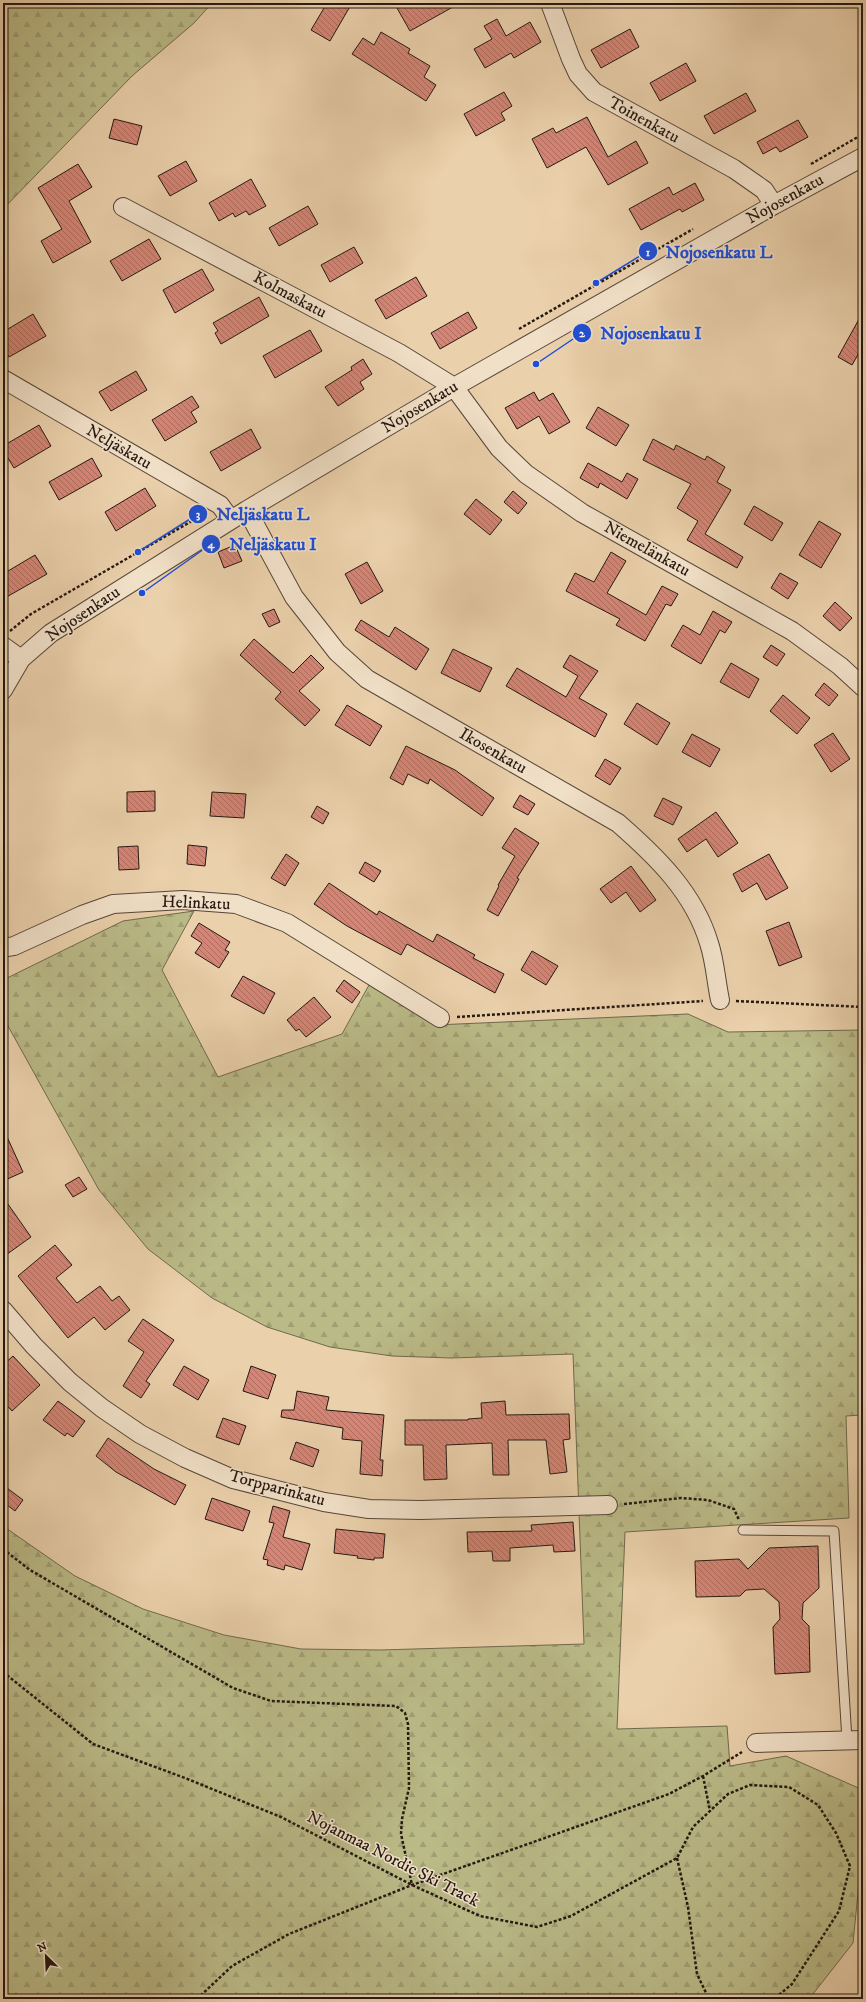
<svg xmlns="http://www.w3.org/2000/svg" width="866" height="2002" font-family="'IM FELL DW Pica',serif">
<defs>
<pattern id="forest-firs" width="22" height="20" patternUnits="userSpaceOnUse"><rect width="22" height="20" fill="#baba87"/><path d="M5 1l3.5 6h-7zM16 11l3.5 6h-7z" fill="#a09f74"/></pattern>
<pattern id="building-back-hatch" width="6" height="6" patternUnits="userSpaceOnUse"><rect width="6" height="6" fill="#d58575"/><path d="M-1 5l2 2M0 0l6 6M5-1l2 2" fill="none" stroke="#ad6c5f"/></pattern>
</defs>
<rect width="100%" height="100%" fill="#ead0ab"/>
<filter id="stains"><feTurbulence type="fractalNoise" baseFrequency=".005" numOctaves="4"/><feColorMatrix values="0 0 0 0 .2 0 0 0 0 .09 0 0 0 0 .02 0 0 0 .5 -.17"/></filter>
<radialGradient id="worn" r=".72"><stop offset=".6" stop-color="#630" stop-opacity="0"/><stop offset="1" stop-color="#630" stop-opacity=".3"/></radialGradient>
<path fill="url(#forest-firs)" stroke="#70694c" d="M3,3h209l-18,20 -62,53 -129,133z
M194,911l-32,59 56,107 124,-43 27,-49 66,40 253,-11 40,18 135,-2v385l-17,1 3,102 -224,14 -8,197 110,-3 3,40 56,-10 77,34v53l-10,100 -44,56h-806v-473l72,50 68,33 81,26 77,14 79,1 204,-6 -11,-290 -122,4 -59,-2 -62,-9 -63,-20 -55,-29 -64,-49 -49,-59 -96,-173v-37l120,-59z"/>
<path fill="url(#building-back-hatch)" stroke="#251811" d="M327,3h25l-22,38 -19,-11z
M407,3h53l-50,28 -13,-23z
M497,19l9,17 24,-14 11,20 -27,16 -3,-5 -26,15 -11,-19 18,-10 -8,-13z
M630,29l9,18 -38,21 -10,-18z
M381,32l29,17 -2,4 22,13 -6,11 12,8 -10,16 -74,-47 11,-16 11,7z
M686,63l10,18 -36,20 -10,-18z
M504,92l8,14 -11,7 4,7 -29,16 -12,-22z
M746,93l10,18 -42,23 -10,-18z
M587,117l21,40 28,-16 12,22 -40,22 -22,-38 -39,21 -15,-29 21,-11 3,5z
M114,119l28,7 -5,19 -28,-7z
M798,120l10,17 -28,15 -4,-5 -13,7 -6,-12z
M186,161l11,20 -27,15 -12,-20z
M78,164l14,23 -23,14 22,41 -38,21 -12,-22 21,-12 -24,-41z
M251,179l15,27 -17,9 -3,-4 -11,6 -2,-4 -14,8 -10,-18z
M695,183l9,17 -22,12 -2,-3 -39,21 -12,-21 40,-22 4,8z
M308,206l10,18 -39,22 -10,-18z
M149,239l12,20 -39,22 -12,-20z
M354,247l9,16 -33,19 -9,-17z
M202,269l12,21 -39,23 -12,-23z
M416,277l11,19 -41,23 -11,-19z
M259,297l10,19 -48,28 -6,-11 3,-2 -5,-8z
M468,312l9,16 -37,21 -9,-16z
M863,312v34l-11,19 -14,-8z
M33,314l13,22 -37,21 -6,-11v-14z
M310,330l12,21 -47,27 -12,-22z
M363,359l9,15 -12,8 4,7 -26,17 -13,-19 27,-17 -1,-3z
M136,371l11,19 -36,21 -12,-19z
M534,392l5,9 14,-8 17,29 -21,12 -10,-18 -22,13 -12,-21z
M192,396l7,11 -8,5 6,10 -32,19 -13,-21z
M598,407l31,18 -13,21 -30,-18z
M39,425l12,21 -37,22 -11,-18v-4z
M251,429l10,19 -40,23 -11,-19z
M653,439l21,11 2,-5 29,15 2,-4 18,11 -8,15 14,8 -26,44 38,23 -6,11 -50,-28 11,-19 -21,-13 14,-24 -48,-24z
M92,458l10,18 -43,24 -10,-18z
M588,463l34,19 5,-9 11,6 -11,20 -27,-16 -2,5 -18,-10z
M145,488l11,18 -40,25 -11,-19z
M513,491l14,12 -9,11 -14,-12z
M476,499l26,21 -12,15 -26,-21z
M754,506l29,17 -11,18 -28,-17z
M819,521l22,13 -20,34 -22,-13z
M235,545l7,16 -18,7 -6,-16z
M611,552l15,9 -19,32 39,22 16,-29 16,8 -7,12 -5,-2 -21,37 -29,-16 4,-6 -54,-28 9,-18 19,9z
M35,555l12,19 -44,25v-25z
M367,562l16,29 -22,13 -16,-30z
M780,573l18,10 -10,16 -17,-11z
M835,602l17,16 -12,13 -17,-15z
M274,609l6,13 -11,5 -7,-13z
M713,611l19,11 -7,11 -5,-3 -19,34 -30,-18 12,-21 17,10z
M361,620l28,17 6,-10 34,22 -13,21 -61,-40z
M254,639l39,34 18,-18 13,13 -25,23 21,19 -15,16 -30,-27 6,-7 -41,-37z
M771,645l14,9 -8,12 -14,-9z
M453,649l39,19 -12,24 -39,-19z
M570,655l28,16 -19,27 28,16 -12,23 -89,-51 11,-18 49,29 12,-21 -15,-9z
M731,663l28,16 -10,19 -29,-16z
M824,683l14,12 -9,11 -14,-11z
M783,695l27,23 -13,16 -27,-23z
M637,703l33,20 -13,22 -33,-21z
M347,705l35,21 -12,20 -35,-21z
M833,733l17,26 -19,13 -17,-27z
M692,734l28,15 -10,18 -28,-15z
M406,746l49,24 39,28 -12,18 -52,-37 -2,5 -20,-10 -5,11 -13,-7z
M605,759l16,9 -11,17 -15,-9z
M155,791v20l-28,1v-20z
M212,792l34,2 -2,24 -34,-2z
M520,795l15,9 -7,11 -15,-8z
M663,798l19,9 -9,18 -19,-9z
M317,806l12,7 -6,11 -12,-7z
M716,812l22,31 -20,14 -12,-18 -19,13 -9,-13z
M515,828l24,15 -22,35 2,1 -21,37 -11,-6 12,-24 -1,-1 17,-29 -13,-8z
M188,845l19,2 -2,19 -18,-2z
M138,846l1,23 -20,1 -1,-23z
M286,854l13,9 -14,23 -14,-8z
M769,854l19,34 -22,12 -9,-17 -15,9 -9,-18z
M365,862l16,9 -7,11 -15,-9z
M631,866l25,34 -16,12 -14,-20 -15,11 -11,-14z
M329,883l48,32 2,-4 54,31 4,-8 38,21 -2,3 31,16 -9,19 -88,-49 -6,11 -54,-29 -33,-22z
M789,922l13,35 -23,9 -13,-35z
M199,923l31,19 -5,8 4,2 -10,16 -24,-15 7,-10 -11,-7z
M532,951l26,15 -12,19 -25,-15z
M243,976l32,17 -11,21 -33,-18z
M344,980l16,12 -8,11 -16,-12z
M314,997l17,20 -25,20 -7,-8 -3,2 -9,-11z
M3,1128l20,44 -20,9z
M79,1177l8,12 -14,8 -8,-12z
M3,1197l28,40 -28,20z
M55,1245l17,20 -16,13 21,25 23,-17 12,15 7,-5 11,14 -25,20 -11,-13 -26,21 -50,-62z
M143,1319l31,21 -28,41 4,3 -9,14 -18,-12 21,-34 -16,-11z
M13,1356l27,29 -28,26 -9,-10v-36z
M184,1366l25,14 -11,20 -25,-15z
M251,1366l25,9 -8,24 -25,-8z
M297,1391l32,6 -3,13 58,5 -4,45h3l-1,16 -22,-2 2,-33 -20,-2 1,-11 -62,-11 1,-7h12z
M58,1401l27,20 -12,16 -6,-4 -2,3 -22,-16z
M505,1401l1,14 63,-1 1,25 -7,1 4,32 -17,2 -4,-34h-38l1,35h-16l-1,-32 -46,2 1,34 -23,1 -1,-35h-18v-25h63v-1l14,-1 -1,-15z
M223,1418l23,8 -7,19 -23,-8z
M108,1438l46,31 32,16 -11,20 -59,-33 -20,-16z
M296,1442l23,8 -6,17 -23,-8z
M3,1485l20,15 -8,11 -12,-9z
M212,1498l38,13 -7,20 -38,-12z
M273,1506l17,5 -7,26 27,7 -8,26 -17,-5 -1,5 -17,-5 1,-5 -5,-1 11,-36 -5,-1z
M573,1522l2,29 -21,1 -1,-7 -43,3v13h-17l-1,-10 -24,1 -1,-20 65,-1 -1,-6z
M336,1529l49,5 -2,24h-9v2l-17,-2 1,-2 -24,-3z
M818,1546l1,42 -16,15 -1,16 7,7 1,46 -35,2 -2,-47 7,-8 -1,-17 -15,-13 -18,1 -6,6 -44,1 -1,-36 44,-2 9,10 21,-21z"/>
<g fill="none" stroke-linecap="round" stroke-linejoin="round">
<g stroke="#564638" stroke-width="11">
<path id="service" d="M743,1530l91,1 13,209"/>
</g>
<g stroke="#564638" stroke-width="20">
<path id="minor" d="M550,3l21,56 7,15 16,18 140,77 30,21 10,15
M123,207l276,146 55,34 45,61 27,26 56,39 210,118 48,35 23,21
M3,379l217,126 11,15
M247,510l47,87 43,55 30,27 251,144c39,34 76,70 91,120 6,18 7,38 11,57
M3,646l18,13
M3,690l18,-31 30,-26 196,-123 207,-123 320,-182 89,-48
M3,948l11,-2 68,-31 31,-11 70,-4 53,4 51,19 153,95
M3,1310l31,36 36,36 32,26 38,26 45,24 48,21 91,23 45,7 52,1 187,-5
M756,1743l107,-3"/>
</g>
<path stroke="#251811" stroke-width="2.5" stroke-dasharray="3 2" stroke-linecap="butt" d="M811,164l52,-30
M519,329l174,-100
M10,631l21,-17 173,-100
M736,1001l127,6
M457,1017l246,-16
M624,1504l57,-6 27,2 26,9 5,11
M3,1549l27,21 203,118 38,13 125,5 9,7 3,11 1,64 -7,31 -1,15 11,51
M3,1555l2,-5
M3,1672l90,72 92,34 96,39 131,68 68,31 57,11 34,-11 106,-58 16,-31 35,-33 22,-9 39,2 29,18 18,28 14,33 -11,45 -47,73 -18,15
M703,1776l7,35
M677,1858l11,49 9,67 12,25
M197,1999l35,-33 57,-32 123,-49 257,-91 34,-18 39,-24"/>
<use href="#service" stroke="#f1e0c8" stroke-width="9"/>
<use href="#minor" stroke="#f1e0c8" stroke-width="18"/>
</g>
<g text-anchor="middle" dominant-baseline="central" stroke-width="3" stroke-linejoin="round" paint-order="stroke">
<g font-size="17" fill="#251811" stroke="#f1e0c8">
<text transform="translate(644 120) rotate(29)">Toinenkatu</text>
<text transform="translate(785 199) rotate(-29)">Nojosenkatu</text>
<text transform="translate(290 295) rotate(28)">Kolmaskatu</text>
<text transform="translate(420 407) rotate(-31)">Nojosenkatu</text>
<text transform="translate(119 447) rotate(30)">Neljäskatu</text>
<text transform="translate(647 549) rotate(29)">Niemelänkatu</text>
<text transform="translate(83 614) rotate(-34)">Nojosenkatu</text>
<text transform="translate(493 751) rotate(30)">Ikosenkatu</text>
<text transform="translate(196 903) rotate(2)">Helinkatu</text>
<text transform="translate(277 1488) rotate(15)">Torpparinkatu</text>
<text transform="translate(393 1859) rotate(27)">Nojanmaa Nordic Ski Track</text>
</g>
</g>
<path fill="none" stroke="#1d4ed8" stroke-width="1.5" d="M596 283L648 251M536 364L582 333M138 552L198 514M142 593L211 544"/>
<g fill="#1d4ed8" stroke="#f1e0c8" stroke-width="1.5">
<circle cx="596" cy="283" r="4"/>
<circle cx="536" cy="364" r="4"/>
<circle cx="138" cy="552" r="4"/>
<circle cx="142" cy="593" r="4"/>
<circle cx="648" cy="251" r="10"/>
<circle cx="582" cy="333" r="10"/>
<circle cx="198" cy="514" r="10"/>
<circle cx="211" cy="544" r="10"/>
</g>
<g font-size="12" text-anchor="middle" font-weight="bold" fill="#fff">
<text x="648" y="256">1</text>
<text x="582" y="337">2</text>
<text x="198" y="518">3</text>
<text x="211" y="548">4</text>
</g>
<g font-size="18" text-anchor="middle" font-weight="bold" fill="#1d4ed8" stroke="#f1e0c8" stroke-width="3" stroke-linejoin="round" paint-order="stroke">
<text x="719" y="258">Nojosenkatu L</text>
<text x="651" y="339">Nojosenkatu I</text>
<text x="263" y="520">Neljäskatu L</text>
<text x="273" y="550">Neljäskatu I</text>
</g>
<rect width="866" height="2002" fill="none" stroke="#ead0ab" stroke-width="16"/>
<rect x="4" y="4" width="858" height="1994" fill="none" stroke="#251811" stroke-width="2"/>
<rect x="8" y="8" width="850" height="1986" fill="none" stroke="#251811"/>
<g transform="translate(46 1956) rotate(336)" stroke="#f1e0c8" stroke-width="3" paint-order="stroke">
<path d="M0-3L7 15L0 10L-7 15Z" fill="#251811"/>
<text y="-6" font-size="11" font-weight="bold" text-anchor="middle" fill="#251811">N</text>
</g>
<rect width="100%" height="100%" filter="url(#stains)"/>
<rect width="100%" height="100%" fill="url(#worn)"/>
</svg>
